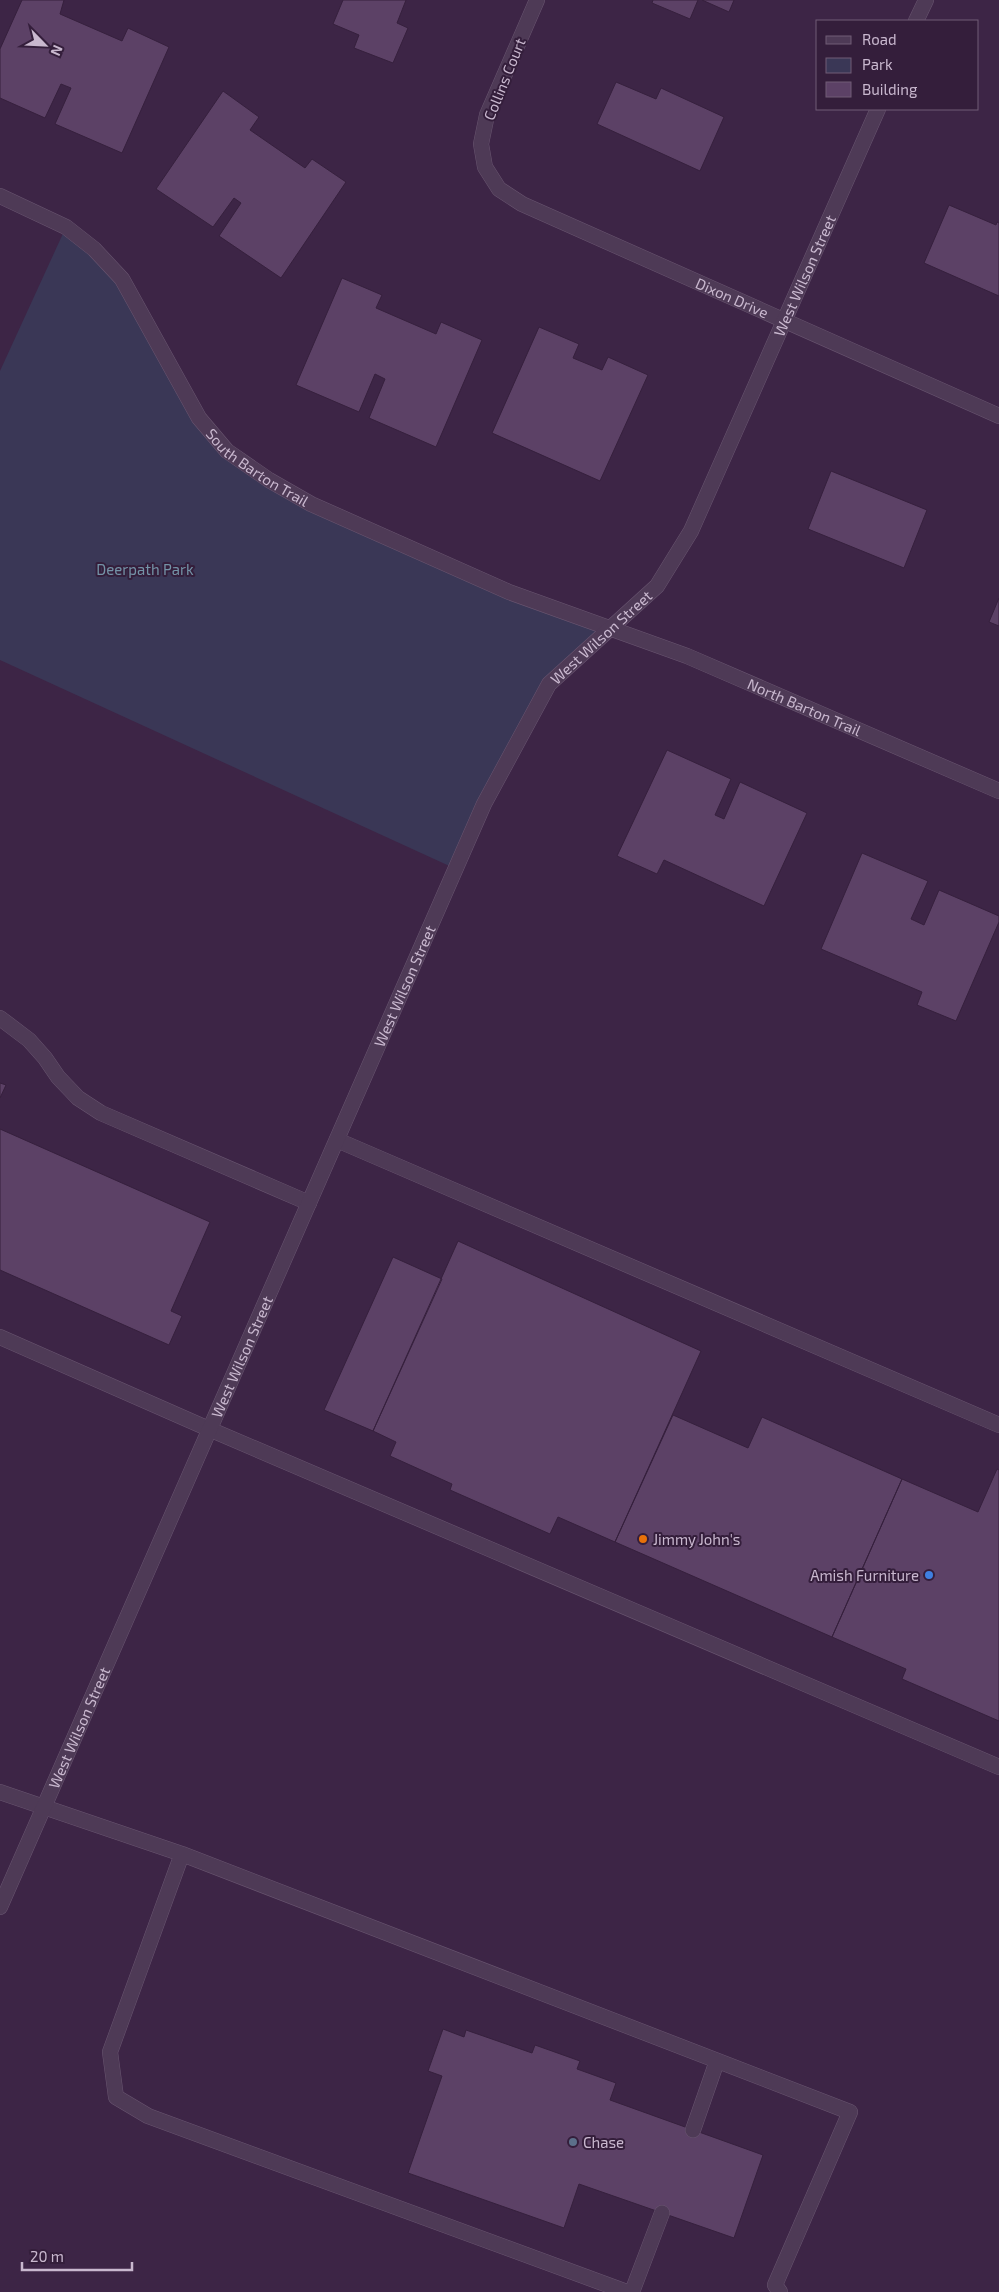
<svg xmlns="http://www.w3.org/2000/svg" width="999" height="2292" font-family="'Exo 2',sans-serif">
<rect width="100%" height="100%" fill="#3d2546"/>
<path fill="#3a3756" d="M66,227l56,52 77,139 70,62 339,148 -46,43 -106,198 -456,-209v-289z"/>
<path fill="#5c4166" stroke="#36203d" d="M22,0h42l-4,14 62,27 6,-13 41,19 -47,106 -67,-29 16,-36 -10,-4 -16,34 -45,-20v-49z
M343,0h63l-9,23 11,5 -15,35 -39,-15 5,-13 -26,-11z
M653,0h45l-8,19 -38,-16z
M702,0h32l-5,12z
M616,82l40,17 5,-11 63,29 -24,54 -103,-47z
M223,91l36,26 -9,13 55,38 7,-9 34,23 -65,96 -62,-42 22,-33 -7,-5 -21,29 -57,-38z
M949,205l47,20 1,-3 2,1v73l-75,-33z
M342,278l40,17 -6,13 60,26 5,-12 41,18 -46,107 -67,-29 16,-39 -10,-5 -16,38 -63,-27z
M539,327l40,17 -6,14 29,12 6,-13 40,18 -48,106 -108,-48z
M831,471l96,39 -23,58 -96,-39z
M999,598v28l-10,-4z
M667,750l64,29 -16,36 9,4 16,-37 67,31 -43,93 -100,-46 -7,14 -40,-18z
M862,853l66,28 -17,38 13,6 15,-35 60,26v6l-43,99 -39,-16 5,-13 -101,-43z
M0,1083l6,2 -6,13z
M0,1129l210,93 -39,89 11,5 -13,29 -169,-75z
M458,1241l243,110 -86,191 -57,-25 -8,17 -100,-44 2,-6 -62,-28 6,-14 -23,-11z
M393,1257l49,22 -69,152 -49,-21z
M673,1415l75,33 14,-31 140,62 -70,158 -217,-95z
M997,1469l2,1v251l-97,-42 4,-10 -74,-32 70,-158 76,33z
M443,2029l21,8 2,-7 66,23 3,-8 45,16 -3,8 39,14 -6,17 153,55 -29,83 -155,-54 -15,44 -156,-55 34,-97 -14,-5z"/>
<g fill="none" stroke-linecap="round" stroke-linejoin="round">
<g stroke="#695570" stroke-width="16">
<path id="service" d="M0,1018l29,22 16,18 13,19 20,21 23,15 208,90
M337,1140l662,285
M0,1337l209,92 790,338
M0,1792l182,62 668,258 -75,173 5,7
M182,1854l-72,198 6,45 32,19 479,176
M693,2130l24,-69
M632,2292l30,-79"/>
</g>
<g stroke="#695570" stroke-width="16">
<g id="minor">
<path id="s1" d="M537,0l-50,115 -6,29 4,23 14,22 23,15 477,212"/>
<path d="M916,21l10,-21"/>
<path id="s2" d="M0,196l66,31 28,22 28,30 77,139 28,33 42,29 42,24 198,88 178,64 312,135"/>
<path id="s3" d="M0,1907l484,-1103 65,-120 108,-98 34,-55 187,-422"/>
</g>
</g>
<use href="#service" stroke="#4e3a56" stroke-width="15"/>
<use href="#minor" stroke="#4e3a56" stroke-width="15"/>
</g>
<circle fill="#e8710a" stroke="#341e3b" stroke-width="2" cx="643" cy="1539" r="5"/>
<circle fill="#3f7fe0" stroke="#341e3b" stroke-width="2" cx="929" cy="1575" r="5"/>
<circle fill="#5c6f8a" stroke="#341e3b" stroke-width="2" cx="573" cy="2142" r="5"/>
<g text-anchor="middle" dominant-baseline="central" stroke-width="4" stroke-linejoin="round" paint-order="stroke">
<g font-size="15" fill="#c9b8cf" stroke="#341e3b">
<text transform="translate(504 79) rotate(-68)">Collins Court</text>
<text stroke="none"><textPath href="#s3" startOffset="1831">West Wilson Street</textPath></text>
<text stroke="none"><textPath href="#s1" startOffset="462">Dixon Drive</textPath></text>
<text stroke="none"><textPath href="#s2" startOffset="386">South Barton Trail</textPath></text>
<text stroke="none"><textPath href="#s3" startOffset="1411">West Wilson Street</textPath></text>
<text stroke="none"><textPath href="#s2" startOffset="985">North Barton Trail</textPath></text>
<text stroke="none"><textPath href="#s3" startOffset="1006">West Wilson Street</textPath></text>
<text stroke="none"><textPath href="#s3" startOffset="601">West Wilson Street</textPath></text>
<text stroke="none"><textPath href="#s3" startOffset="196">West Wilson Street</textPath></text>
</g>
<g font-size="15" fill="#7493a7" stroke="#341e3b">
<text x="145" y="569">Deerpath Park</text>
</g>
<g font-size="15" fill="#c9b8cf" stroke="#341e3b" text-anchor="start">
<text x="653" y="1539">Jimmy John's</text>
<text x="919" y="1575" text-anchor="end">Amish Furniture</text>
<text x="583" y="2142">Chase</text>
</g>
</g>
<rect x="816" y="20" width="162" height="90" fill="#341e3b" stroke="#705c76"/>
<rect x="826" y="36" width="25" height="8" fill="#4e3a56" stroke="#705c76"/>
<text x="862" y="45" font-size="15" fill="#c9b8cf">Road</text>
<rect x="826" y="58" width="25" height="15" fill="#3a3756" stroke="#705c76"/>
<text x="862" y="70" font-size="15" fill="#c9b8cf">Park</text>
<rect x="826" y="82" width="25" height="15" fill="#5c4166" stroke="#705c76"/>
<text x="862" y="95" font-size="15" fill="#c9b8cf">Building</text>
<g transform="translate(45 45) rotate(114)" stroke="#341e3b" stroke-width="4" paint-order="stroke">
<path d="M0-4L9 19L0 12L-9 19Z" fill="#c9b8cf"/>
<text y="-8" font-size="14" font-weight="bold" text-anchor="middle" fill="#c9b8cf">N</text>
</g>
<path d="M22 2262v8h110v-8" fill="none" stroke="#c9b8cf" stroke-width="2.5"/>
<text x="30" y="2262" font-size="15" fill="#c9b8cf" stroke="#341e3b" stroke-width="4" paint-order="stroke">20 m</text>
</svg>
